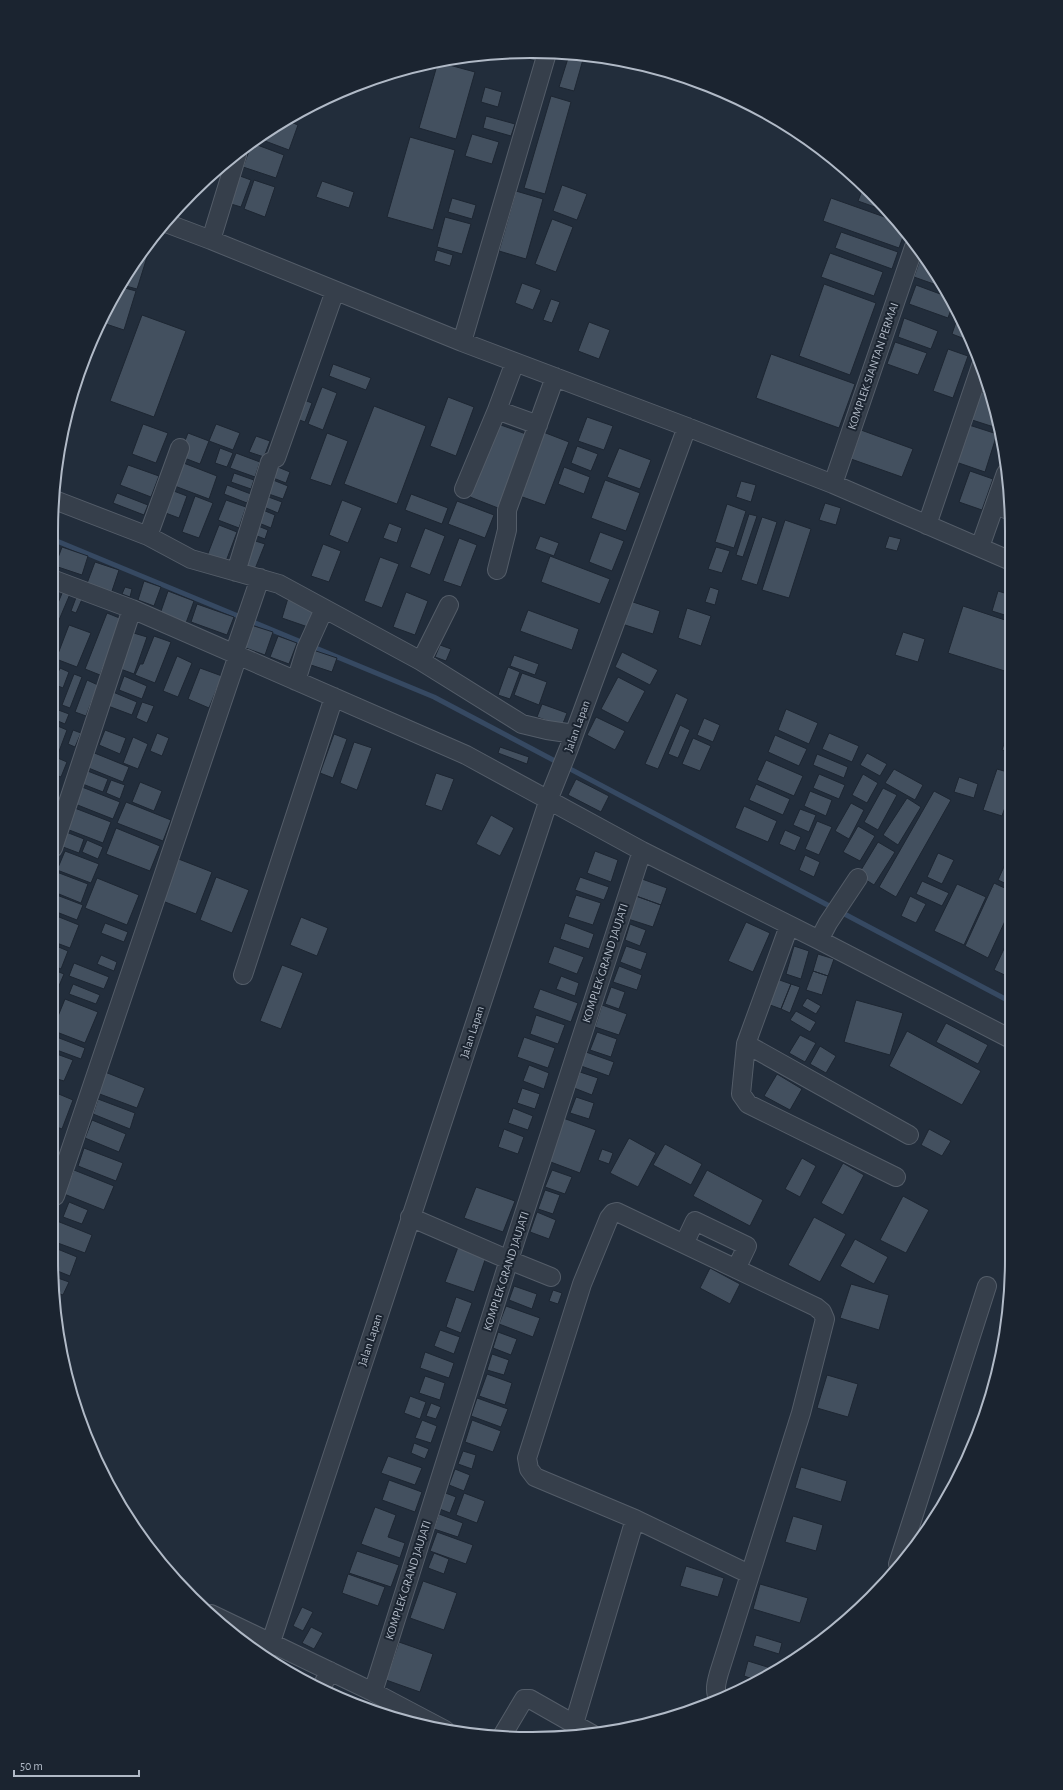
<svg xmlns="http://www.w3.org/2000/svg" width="1063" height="1790" font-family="'Alegreya Sans',sans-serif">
<rect width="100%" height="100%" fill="#222d3b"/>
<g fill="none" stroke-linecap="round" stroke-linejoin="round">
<path stroke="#364962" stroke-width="5" d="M52,539l382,158 577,305"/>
</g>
<path fill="#43505f" stroke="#1d2632" d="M531,51l7,1 -3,9 -28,-8z
M569,55l15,1 -10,35 -15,-4z
M438,62l37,10 -19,67 -37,-11z
M485,87l17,5 -4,15 -17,-5z
M551,96l20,6 -26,92 -21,-6z
M486,116l29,8 -4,12 -28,-8z
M286,120l12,5 -9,25 -32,-12 7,-6z
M472,134l27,8 -7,22 -27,-8z
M410,137l45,13 -22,80 -46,-13z
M252,143l32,12 -8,23 -33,-11z
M845,170l13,11 -15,-6z
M240,176l11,4 -10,27 -10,-3z
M254,180l21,7 -10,30 -21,-8z
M322,181l32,11 -5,16 -33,-11z
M562,185l25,9 -10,26 -24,-9z
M864,185l7,7 15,19 -28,-10z
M516,191l27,8 -17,60 -27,-8z
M452,198l24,7 -4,14 -24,-7z
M831,198l62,22 11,14 -5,14 -76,-27z
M445,217l26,7 -9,30 -25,-7z
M552,219l21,8 -17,45 -21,-8z
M841,232l57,20 -6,17 -57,-21z
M437,250l16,5 -3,11 -16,-5z
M142,252l6,2 -11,35 -15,-4 10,-20z
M830,253l53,19 -9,24 -53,-19z
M921,257l24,31 -31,-11z
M522,283l19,7 -8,20 -18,-7z
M824,284l52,19 -26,72 -51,-19z
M916,285l35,13 2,6 -5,14 -39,-14z
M121,287l15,4 -12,39 -18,-6 5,-16z
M551,299l9,3 -8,21 -9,-3z
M142,315l44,16 -32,86 -44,-16z
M904,318l34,13 -7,18 -33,-12z
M957,319l4,1 9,21 -18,-7z
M589,322l21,8 -11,29 -21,-8z
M895,342l32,11 -9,22 -31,-11z
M948,349l20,7 -15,42 -20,-7z
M771,354l84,30 -16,44 -83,-30z
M333,364l38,14 -5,12 -37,-14z
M322,387l15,6 -14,37 -15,-6z
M978,391l12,4 7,33 -28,-9z
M448,397l26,10 -18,49 -26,-10z
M304,400l8,3 -7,19 -8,-3z
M374,406l52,20 -29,78 -53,-20z
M587,417l26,9 -9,24 -26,-9z
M143,424l25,9 -12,30 -24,-9z
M216,424l24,9 -7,17 -24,-9z
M498,424l28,10 -28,74 -28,-11z
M966,424l31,10 -12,38 -32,-11z
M538,430l31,12 -24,63 -31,-11z
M861,430l52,19 -11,28 -51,-18z
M188,433l21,8 -9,23 -21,-8z
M327,433l21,8 -17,45 -21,-7z
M256,436l14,5 -6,16 -15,-5z
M577,446l21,8 -7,17 -20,-8z
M220,448l13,5 -6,14 -12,-4z
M619,448l32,12 -11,29 -33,-12z
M236,453l24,9 -5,15 -25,-9z
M181,462l36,14 -8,23 -37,-14z
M128,465l31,11 -8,21 -31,-12z
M273,465l17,7 -4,11 -18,-7z
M564,467l26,10 -6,17 -26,-10z
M970,471l23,8 -11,31 -23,-8z
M234,473l20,7 -3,9 -20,-7z
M268,478l20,8 -5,13 -20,-7z
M605,480l35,13 -14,38 -35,-13z
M741,481l15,4 -5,17 -15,-5z
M227,485l24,9 -4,9 -23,-9z
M171,490l16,6 -8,22 -16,-6z
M117,493l31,12 -4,10 -31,-12z
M411,494l37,14 -6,16 -37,-14z
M263,495l19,7 -4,11 -19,-8z
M195,496l18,7 -14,35 -17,-6z
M226,500l20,7 -7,21 -21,-8z
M342,500l20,8 -14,35 -19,-8z
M457,501l37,14 -9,23 -37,-14z
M825,503l16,5 -5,17 -17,-5z
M727,504l19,7 -12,37 -19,-6z
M258,508l17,7 -4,13 -17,-7z
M749,514l8,2 -14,41 -7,-2z
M762,517l15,5 -20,63 -16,-5z
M785,520l26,9 -22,69 -27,-8z
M389,523l13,5 -5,15 -14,-5z
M253,524l15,6 -3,9 -16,-6z
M219,525l18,7 -12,32 -18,-8z
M425,528l20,8 -15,39 -20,-8z
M600,532l24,9 -12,30 -23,-9z
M540,536l19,7 -5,13 -19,-7z
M889,536l12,3 -4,12 -12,-3z
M459,538l18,7 -16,42 -18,-6z
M249,539l16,5 -10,25 -14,-5z
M323,544l18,7 -12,31 -18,-6z
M62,547l26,9 -6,19 -27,-9z
M716,547l14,4 -8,22 -14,-4z
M550,556l60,23 -10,25 -59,-22z
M380,557l19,7 -17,44 -18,-7z
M95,562l24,8 -8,24 -25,-8z
M144,581l17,6 -7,19 -16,-6z
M125,587l7,2 -2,8 -8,-3z
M710,587l9,3 -4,15 -10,-3z
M63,591l7,3 -11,26 -7,-3z
M168,591l26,10 -8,22 -26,-9z
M998,591l13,4v22l-19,-6z
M406,592l22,9 -13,34 -22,-8z
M77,595l6,2 -7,16 -5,-2z
M288,598l27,9 -7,20 -26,-9z
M630,601l30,10 -7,23 -31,-10z
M197,604l37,13 -7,18 -36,-13z
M963,606l48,16v51l-63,-20z
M687,608l24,8 -10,30 -23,-8z
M528,610l51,19 -7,21 -52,-19z
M107,613l15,6 -22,56 -15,-6z
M69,625l22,8 -14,34 -21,-8z
M251,625l22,7 -8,23 -22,-8z
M127,631l20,6 -13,37 -19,-7z
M903,632l22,7 -7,23 -23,-7z
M154,636l17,6 -16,41 -20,-8 5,-11h3z
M278,636l19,7 -8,21 -19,-7z
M440,645l11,4 -5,12 -11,-4z
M313,650l24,8 -5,14 -24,-8z
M622,652l36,18 -8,15 -35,-18z
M514,655l25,9 -4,11 -25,-9z
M177,656l15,7 -14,34 -15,-6z
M508,667l12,5 -10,27 -12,-4z
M60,668l9,4 -6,16 -10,-4z
M200,668l22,8 -13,32 -21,-9z
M522,673l25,9 -8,23 -25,-10z
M74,674l8,3 -12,31 -8,-3z
M124,676l23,10 -5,13 -23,-9z
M618,677l27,14 -17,32 -27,-14z
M87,680l11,5 -12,31 -11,-4z
M113,692l24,10 -5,13 -24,-9z
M676,693l12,6 -30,70 -13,-5z
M142,702l12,4 -7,17 -11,-5z
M542,704l25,9 -5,13 -25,-9z
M53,708l16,6 -4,10 -12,-5z
M786,709l32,14 -9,21 -31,-14z
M596,717l29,14 -10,19 -28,-15z
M704,718l16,7 -7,17 -16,-7z
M1011,722v31l-9,-3z
M53,724l14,6 -9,24 -5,-2z
M680,725l10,5 -12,28 -10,-4z
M73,730l8,3 -6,14 -7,-3z
M105,730l21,8 -6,16 -21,-9z
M157,733l12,5 -7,18 -12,-5z
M829,733l30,13 -7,16 -30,-13z
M334,734l13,5 -14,39 -13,-5z
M775,735l32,14 -8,17 -31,-14z
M133,737l15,7 -10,25 -15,-6z
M693,738l18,8 -11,25 -18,-7z
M354,742l18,6 -15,42 -17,-7z
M500,747l29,10 -2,7 -29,-11z
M92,752l37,15 -6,15 -37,-15z
M867,753l20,11 -7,12 -20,-11z
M817,754l31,13 -4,11 -31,-13z
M53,756l14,6 -6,15 -8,-3z
M766,760l37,16 -9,20 -37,-16z
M894,769l29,16 -8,15 -30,-17z
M997,769l14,4v17l-9,26 -19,-6z
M85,770l23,9 -5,13 -23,-9z
M436,773l18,6 -12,32 -17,-6z
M819,774l26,11 -6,14 -26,-11z
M863,774l15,9 -11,20 -15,-8z
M959,777l19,7 -4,14 -20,-6z
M576,779l33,17 -8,16 -33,-17z
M111,780l14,5 -5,14 -14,-6z
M140,782l22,9 -8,20 -22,-9z
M756,784l34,15 -7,16 -34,-15z
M82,787l38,15 -7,17 -38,-15z
M883,788l14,7 -19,35 -14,-8z
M810,791l22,9 -6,16 -22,-10z
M934,791l17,9 -55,97 -17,-10z
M907,798l14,9 -23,38 -15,-10z
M126,802l45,18 -8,21 -46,-18z
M851,803l13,7 -15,29 -14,-8z
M744,806l33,15 -9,21 -33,-14z
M72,807l39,15 -8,21 -39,-15z
M1011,807v19l-5,-2z
M800,809l16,6 -7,17 -16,-7z
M491,815l23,13 -14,28 -24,-12z
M817,821l15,6 -13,28 -14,-6z
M858,826l17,10 -15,25 -17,-9z
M116,828l44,18 -10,25 -44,-17z
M61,830l23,9 -5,14 -24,-9z
M785,830l16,7 -6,14 -16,-7z
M87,840l16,7 -5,12 -16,-7z
M878,842l17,10 -21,33 -16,-10z
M65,851l34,13 -8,19 -34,-13z
M595,851l23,9 -7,22 -24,-9z
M1011,851v35l-13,-6z
M938,853l16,7 -12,24 -15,-7z
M805,855l15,7 -6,15 -15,-7z
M176,858l36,14 -16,42 -36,-14z
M54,871l34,13 -7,19 -27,-11z
M216,877l33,13 -17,43 -32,-13z
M580,877l29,10 -5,13 -29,-10z
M97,878l42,17 -12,30 -42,-17z
M642,879l25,9 -6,17 -25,-9z
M922,881l27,12 -7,13 -26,-12z
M994,883l17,8v17l-23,50 -23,-12z
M957,884l29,13 -22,48 -30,-14z
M54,894l29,11 -6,15 -23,-9z
M576,895l25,8 -8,22 -25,-8z
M636,896l25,9 -8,22 -25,-8z
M910,896l16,8 -10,19 -15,-7z
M54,915l25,10 -9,23 -16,-6z
M301,917l27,11 -11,28 -27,-11z
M746,922l24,11 -17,39 -25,-11z
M105,923l23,9 -4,10 -23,-9z
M565,923l29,11 -5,15 -29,-10z
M630,924l16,6 -6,16 -15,-6z
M1011,934v44l-17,-8z
M54,945l14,6 -7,18 -7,-3z
M554,946l30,11 -7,17 -29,-11z
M626,946l21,7 -6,17 -21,-8z
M794,946l15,5 -8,28 -15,-5z
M818,954l16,5 -6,17 -15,-5z
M101,955l16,7 -3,9 -17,-7z
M74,963l35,14 -5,12 -35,-13z
M282,965l21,8 -22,56 -21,-8z
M619,966l23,9 -5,15 -24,-8z
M54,970l10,4 -8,19 -2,-1z
M813,971l15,5 -6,19 -16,-5z
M561,976l18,7 -4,13 -19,-7z
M771,977l20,7 -10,25 -19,-7z
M73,984l27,11 -4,9 -27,-10z
M791,984l9,3 -10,26 -9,-4z
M611,987l14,5 -6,17 -14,-5z
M540,989l38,14 -7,19 -38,-14z
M807,998l14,8 -5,8 -14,-8z
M65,999l33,13 -13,31 -31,-12v-5z
M856,1000l47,13 -13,42 -46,-13z
M602,1005l25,9 -8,21 -24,-8z
M796,1011l20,11 -6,10 -20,-12z
M536,1015l29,10 -7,19 -28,-10z
M946,1023l42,22 -10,19 -42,-22z
M907,1031l74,40 -19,34 -73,-39z
M597,1032l20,7 -6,18 -21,-7z
M800,1035l16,8 -11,19 -16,-9z
M54,1036l31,12 -4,11 -27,-10z
M524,1037l31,11 -7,20 -31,-11z
M820,1046l16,10 -10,17 -16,-9z
M586,1052l28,10 -5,14 -28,-10z
M54,1053l19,7 -9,21 -10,-3z
M529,1065l20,8 -5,16 -21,-8z
M105,1072l40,16 -8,20 -40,-15z
M580,1072l18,6 -6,17 -18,-7z
M777,1074l25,15 -12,21 -26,-14z
M522,1088l18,6 -5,15 -18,-6z
M54,1092l19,8 -11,29 -8,-3z
M576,1097l18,6 -5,16 -19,-6z
M98,1099l37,14 -5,16 -37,-15z
M513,1108l20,8 -5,14 -20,-7z
M563,1118l33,12 -16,43 -32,-12z
M92,1120l34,14 -7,18 -34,-14z
M504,1129l20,8 -6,17 -20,-7z
M929,1129l22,12 -9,15 -21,-11z
M629,1138l27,15 -18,34 -28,-14z
M665,1144l37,20 -11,21 -38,-20z
M84,1148l39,15 -7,18 -38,-15z
M602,1149l11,4 -4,11 -11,-4z
M802,1158l14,8 -16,31 -15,-8z
M843,1163l21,12 -21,40 -22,-12z
M74,1170l40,16 -10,24 -40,-16z
M552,1170l20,7 -7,17 -20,-7z
M707,1170l56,30 -13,26 -57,-30z
M476,1187l39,14 -12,31 -39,-14z
M545,1190l15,5 -7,19 -15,-5z
M903,1196l26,14 -23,43 -26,-13z
M69,1202l19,8 -6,14 -19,-7z
M537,1212l19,8 -7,19 -19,-7z
M814,1217l32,17 -26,48 -32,-17z
M57,1221l35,14 -7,18 -30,-11v-16z
M855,1239l33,18 -14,27 -34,-18z
M458,1247l28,10 -12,35 -29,-10z
M55,1248l22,9 -7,19 -15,-6z
M710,1268l30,16 -10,20 -30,-16z
M55,1277l14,5 -6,13 -8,-3z
M851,1284l38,11 -10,35 -39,-12z
M514,1286l23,8 -5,15 -23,-9z
M553,1290l9,3 -4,11 -9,-3z
M456,1297l16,6 -11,30 -15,-6z
M506,1306l34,12 -7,19 -34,-13z
M440,1330l20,7 -6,17 -20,-8z
M498,1332l19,7 -6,16 -18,-7z
M425,1352l29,11 -5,15 -29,-10z
M492,1354l17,6 -5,15 -17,-5z
M487,1374l25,9 -7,22 -26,-9z
M827,1375l31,9 -10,33 -31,-9z
M425,1376l20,7 -5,17 -21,-7z
M410,1396l16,6 -6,17 -16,-6z
M477,1398l31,11 -7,18 -30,-11z
M431,1403l10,4 -5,12 -10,-3z
M422,1420l15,6 -6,17 -16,-5z
M472,1420l29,11 -8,21 -28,-10z
M414,1443l15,6 -4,10 -14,-6z
M463,1451l13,4 -4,14 -14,-5z
M388,1456l34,12 -7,17 -34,-12z
M801,1467l46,14 -6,21 -46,-14z
M455,1469l15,6 -6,16 -15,-6z
M389,1480l33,12 -7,20 -33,-12z
M443,1492l13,5 -6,16 -13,-5z
M464,1493l21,8 -8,22 -21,-8z
M375,1507l21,8 -8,22 17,6 -5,15 -39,-14z
M439,1514l24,9 -5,14 -24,-8z
M793,1516l30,9 -7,26 -31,-9z
M437,1532l36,13 -7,19 -36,-13z
M357,1551l42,14 -8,22 -42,-14z
M434,1553l15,6 -5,15 -16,-6z
M686,1566l38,12 -6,19 -38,-11z
M348,1574l37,13 -7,19 -36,-13z
M423,1581l34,12 -13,37 -34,-12z
M760,1584l48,14 -8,25 -47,-14z
M302,1607l11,5 -10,19 -10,-5z
M311,1627l12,6 -9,16 -12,-6z
M756,1635l26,8 -3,11 -26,-8z
M399,1642l34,12 -13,38 -34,-12z
M748,1661l29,9v1l-18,10 -15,-5z"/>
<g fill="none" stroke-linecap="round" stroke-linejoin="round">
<g stroke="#545d69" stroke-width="20">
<path id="minor" d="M166,223l45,17 251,102 225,85 146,57 178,77
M211,240l26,-85
M462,342l85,-289
M497,410l41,15
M276,458l59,-167
M833,484l81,-237
M464,489l33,-79 18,-48
M52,499l96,37 43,23 88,25 142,77 101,63 25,6 27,4
M995,505l16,6
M927,525l54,-159
M148,536l32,-88
M980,547l26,-74
M497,570l10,-40v-20l48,-133
M236,572l34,-110
M52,579l80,30 334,146 176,96 177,89 192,99
M234,654l26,-76
M421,661l28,-56
M296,681l10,-32 18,-40
M53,848l79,-239
M789,926l-43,118 -5,50 7,10 148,73
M819,940l9,-17 30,-45
M243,975l91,-278
M746,1044l163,91
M55,1196l183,-541
M410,1217l99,43 42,17
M684,1244l11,-23 52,25 -11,23
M898,1564l89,-278
M211,1614l162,78 72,38
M263,1657l8,-15 280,-849 18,-45 118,-321
M320,1690l10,-19
M373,1692l136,-432 133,-409
M719,1701c-5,-11 -3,-17 0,-28l82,-260 24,-94 -3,-7 -6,-5 -199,-95 -4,1 -4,5 -27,66 -55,174 2,11 6,8 100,42 114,55
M592,1734l-18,-10 61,-205
M502,1736l22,-37h6l44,25"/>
</g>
<use href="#minor" stroke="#363f4b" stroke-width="18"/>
</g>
<g text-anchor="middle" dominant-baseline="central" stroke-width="4" stroke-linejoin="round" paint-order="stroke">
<g font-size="12" fill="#b1bac7" stroke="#1b2430">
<text transform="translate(873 366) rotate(-71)">KOMPLEK SIANTAN PERMAI</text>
<text transform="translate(577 726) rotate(-70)">Jalan Lapan</text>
<text transform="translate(605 963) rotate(-72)">KOMPLEK GRAND JAUJATI</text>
<text transform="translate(472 1032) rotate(-72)">Jalan Lapan</text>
<text transform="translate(506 1271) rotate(-72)">KOMPLEK GRAND JAUJATI</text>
<text transform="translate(370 1340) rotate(-72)">Jalan Lapan</text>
<text transform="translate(408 1580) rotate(-72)">KOMPLEK GRAND JAUJATI</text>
</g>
</g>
<path d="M0 0H1063V1790H0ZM531 58H532A473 473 0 0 1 1005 531V1259A473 473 0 0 1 532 1732H531A473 473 0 0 1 58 1259V531A473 473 0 0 1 531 58Z" fill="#1b2430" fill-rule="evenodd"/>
<path fill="none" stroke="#b1bac7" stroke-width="2" d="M531 58H532A473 473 0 0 1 1005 531V1259A473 473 0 0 1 532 1732H531A473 473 0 0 1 58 1259V531A473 473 0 0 1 531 58Z"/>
<path d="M14 1770v6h125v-6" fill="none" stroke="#b1bac7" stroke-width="2"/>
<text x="20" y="1770" font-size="12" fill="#b1bac7" stroke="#1b2430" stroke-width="3" paint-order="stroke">50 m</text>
</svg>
